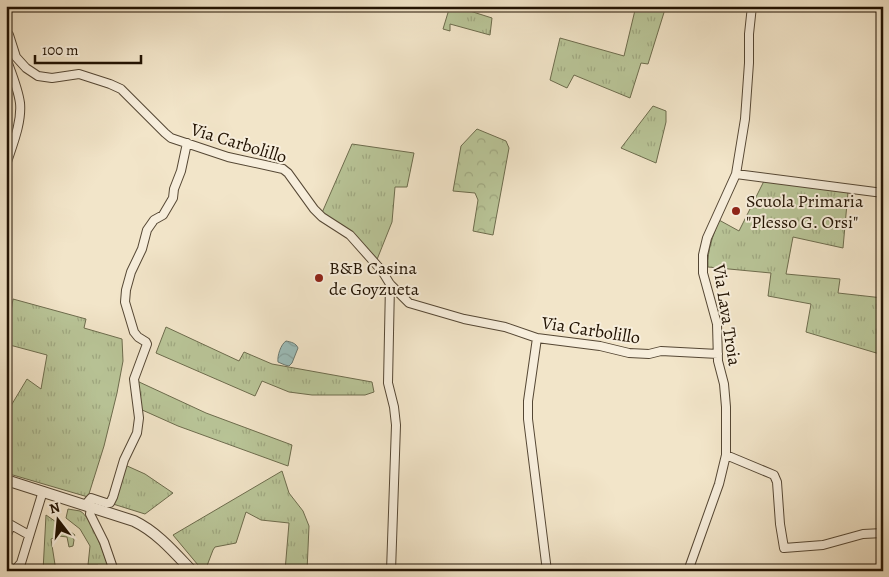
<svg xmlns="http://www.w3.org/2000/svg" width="889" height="577" font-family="Alegreya,serif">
<defs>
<pattern id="grass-tufts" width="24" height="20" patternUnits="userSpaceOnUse" patternTransform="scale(1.25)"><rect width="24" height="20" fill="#b9c598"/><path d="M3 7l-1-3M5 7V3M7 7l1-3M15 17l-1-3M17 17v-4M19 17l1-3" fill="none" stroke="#9fa881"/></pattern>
<pattern id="forest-crowns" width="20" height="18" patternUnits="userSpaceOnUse" patternTransform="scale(1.25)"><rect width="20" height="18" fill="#b9c598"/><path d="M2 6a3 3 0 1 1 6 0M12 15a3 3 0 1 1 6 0" fill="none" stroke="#9fa881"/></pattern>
<pattern id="water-waves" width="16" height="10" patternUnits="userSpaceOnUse" patternTransform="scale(1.25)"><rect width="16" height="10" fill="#9cbebb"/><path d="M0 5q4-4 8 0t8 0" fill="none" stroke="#86a29f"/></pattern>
</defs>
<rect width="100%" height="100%" fill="#f2e5c9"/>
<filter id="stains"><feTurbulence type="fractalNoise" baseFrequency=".004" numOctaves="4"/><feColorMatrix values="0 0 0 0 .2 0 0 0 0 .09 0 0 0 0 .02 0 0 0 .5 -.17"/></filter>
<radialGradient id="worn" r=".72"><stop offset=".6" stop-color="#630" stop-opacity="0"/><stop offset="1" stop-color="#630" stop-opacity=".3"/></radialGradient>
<path fill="url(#grass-tufts)" stroke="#6d6c4d" d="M450,6h4l38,12 -2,17 -40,-11v7l-7,-2z
M636,6h30l-18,58 -7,-1 -11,35 -56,-23 -7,13 -17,-8 10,-42 64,18z
M653,106l13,5v11l-10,41 -35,-15z
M352,144l62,9 -7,34h-12l-3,35 -16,40 -55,-47z
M764,181l84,11 -5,56 -50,-11 -7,37 54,5 -2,14 45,5v57l-77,-23 5,-28 -43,-8 3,-23 -63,-6c-1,-17 5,-31 11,-47l20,11z
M13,299l73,20 -2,9 38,11 1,22 -6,32 -13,53 -16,51 -82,-24v-59l21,-35 14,10 6,-34 -41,-11z
M166,327l73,34 5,-9 28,12 100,18 2,10 -9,3h-53l-23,-3 -27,-11 -7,15 -99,-43z
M137,381l69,32 86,32 -4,21 -110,-40 -38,-17z
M125,465l20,9 28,19 -28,21 -32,-10z
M282,471l7,22 14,18 6,15 -2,45h-22l4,-48 -28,-3 -15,-8 -10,31 -21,4 -2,3 -8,21h-2l-30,-36z
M68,509c4,1 8,1 12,2 12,6 25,47 30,60h-10l-2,-6h-10l2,-19 -10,-17 -14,-11z
M46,515l29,20 -2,3 1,2 -1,6 -4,1 -2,-10 -8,-1 -8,3 5,32h-13z"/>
<path fill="url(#forest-crowns)" stroke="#6d6c4d" d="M477,129l29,12 3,7 -16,87 -20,-4 5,-31 -3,-7 -22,-2 8,-45z"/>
<path fill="url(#water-waves)" stroke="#6b7971" d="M286,341c5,1 10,2 12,7l-6,15 -3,3 -4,-1 -7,-3c-1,-6 3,-18 8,-21z"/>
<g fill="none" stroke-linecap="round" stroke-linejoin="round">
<g stroke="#554734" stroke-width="10">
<path id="minor" d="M6,31l3,4 7,22 10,11 12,8 14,2 27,-4 31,10 11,5 44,44 6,5 57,19 55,12 5,4 26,36 8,8 28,18 32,36 8,13 19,19 55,16 41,8 32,11 63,8 29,7 20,1 12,-3 57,3
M6,58c5,14 12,30 14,45 2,20 -8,43 -14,62
M736,174l147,19
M390,284l-2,99 6,24 2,18 -5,146
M537,338l-9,63v18l19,152
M726,455l48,20 3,7 3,42 4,24 39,-3 40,-11 20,-1
M85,505l6,-7 15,5h4l3,-6 11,-37 13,-27 2,-15 -5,-39 13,-35 -1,-2 -8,-5 -4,-5 -9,-30 1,-12 5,-18 11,-23 5,-19 7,-10 9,-5 10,-17 1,-9 7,-18 6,-28
M91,507l-1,7 14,28 10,29
M6,522l23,13
M6,537l5,-12
M14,571l7,-8 22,-72
M688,571l31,-87 7,-29v-48l-2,-23 -6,-23 -1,-37 -14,-51v-18l4,-17 29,-64 9,-55 4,-56v-29l3,-28"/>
</g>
<g stroke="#554734" stroke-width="12">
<path id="tertiary" d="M6,480l128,41c23,11 40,31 58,50"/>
</g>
<use href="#minor" stroke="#f7eedc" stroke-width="8"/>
<use href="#tertiary" stroke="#f7eedc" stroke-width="10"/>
</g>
<g fill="#8f2418" stroke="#f7eedc" stroke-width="2">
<circle cx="736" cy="211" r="5"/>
<circle cx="319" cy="278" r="5"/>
</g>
<g text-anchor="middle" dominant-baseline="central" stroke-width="4" stroke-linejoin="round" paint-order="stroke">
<g font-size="18" fill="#211202" stroke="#f7eedc">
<text transform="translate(239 143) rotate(17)">Via Carbolillo</text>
<text transform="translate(727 315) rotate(81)">Via Lava Troia</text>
<text transform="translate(591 330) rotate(9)">Via Carbolillo</text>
</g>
<g font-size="18" fill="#211202" stroke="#f7eedc" text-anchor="start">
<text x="746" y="201">Scuola Primaria<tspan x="746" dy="21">"Plesso G. Orsi"</tspan></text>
<text x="329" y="268">B&amp;B Casina<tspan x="329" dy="21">de Goyzueta</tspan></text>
</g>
</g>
<rect width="889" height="577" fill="none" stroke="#f2e5c9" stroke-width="25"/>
<rect x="8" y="8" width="874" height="562" fill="none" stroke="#211202" stroke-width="2.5"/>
<rect x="12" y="12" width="864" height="552" fill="none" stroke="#211202"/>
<g transform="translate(58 520) rotate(344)" stroke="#f7eedc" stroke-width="4" paint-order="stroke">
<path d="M0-4L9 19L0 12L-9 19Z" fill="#211202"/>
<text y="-8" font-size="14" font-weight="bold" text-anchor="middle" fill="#211202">N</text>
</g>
<path d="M35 55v8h106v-8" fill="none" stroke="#211202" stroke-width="2.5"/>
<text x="42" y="55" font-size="15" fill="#211202" stroke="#f7eedc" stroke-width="4" paint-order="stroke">100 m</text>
<rect width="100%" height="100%" filter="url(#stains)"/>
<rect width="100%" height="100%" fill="url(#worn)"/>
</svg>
